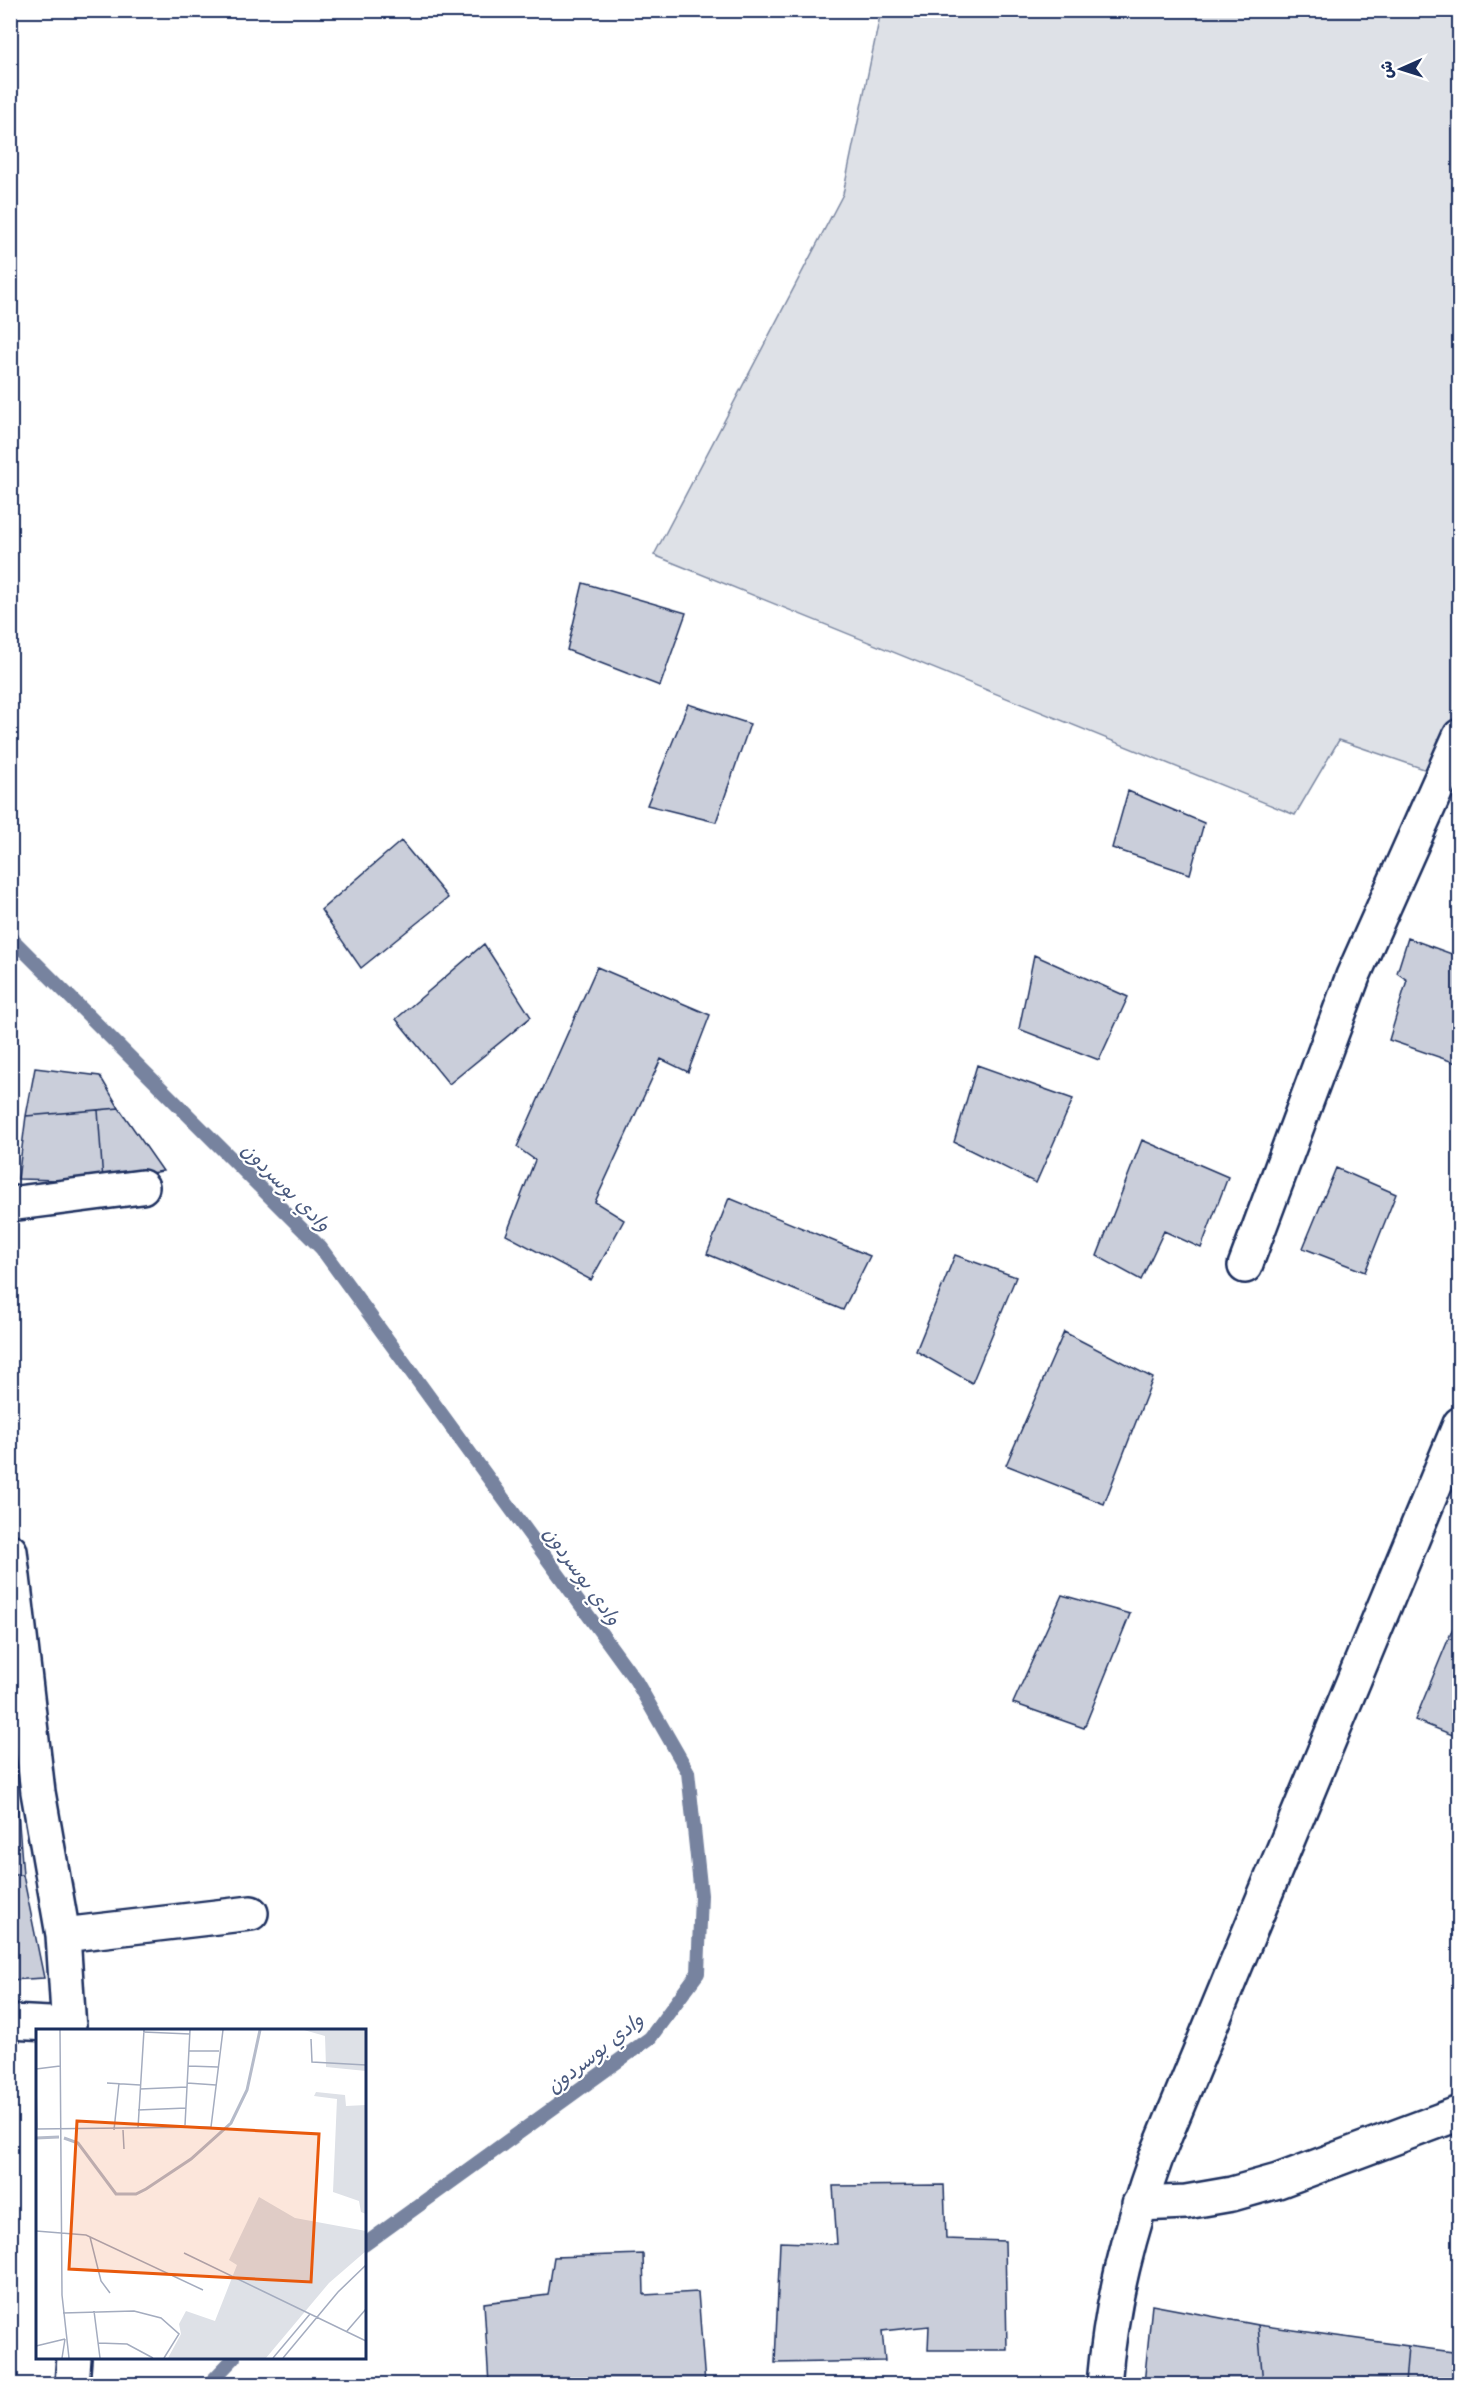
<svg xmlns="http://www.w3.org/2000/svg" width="1470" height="2395" font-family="'Playpen Sans','Playpen Sans Arabic',sans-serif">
<rect width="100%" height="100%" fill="#fff"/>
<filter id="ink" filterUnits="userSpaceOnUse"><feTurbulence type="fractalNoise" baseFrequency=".0167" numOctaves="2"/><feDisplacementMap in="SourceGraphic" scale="12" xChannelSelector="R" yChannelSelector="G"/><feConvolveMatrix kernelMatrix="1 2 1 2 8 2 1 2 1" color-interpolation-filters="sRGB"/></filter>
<g filter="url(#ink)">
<path fill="#dee1e7" stroke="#7c88a2" stroke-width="1.5" d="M881,11h578v770l-120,-41 -44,75 -641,-260 189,-361z"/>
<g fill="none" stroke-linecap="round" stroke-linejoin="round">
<path stroke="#77839f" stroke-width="14" d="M10,937l311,311 315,433 52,91 13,123 -3,78 -48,65 -286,207
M209,2384l25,-26"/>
</g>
<path fill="#caceda" stroke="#1b2f5e" stroke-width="1.5" d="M583,583l103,30 -26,73 -93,-36z
M688,704l62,20 -34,98 -69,-17z
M1128,791l76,32 -14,51 -78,-26z
M401,841l47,57 -87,70 -40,-58z
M1408,938l52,19 -1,107 -70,-24 18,-60 -10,-7z
M484,944l47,73 -82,67 -53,-65z
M1034,955l94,42 -29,63 -80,-31z
M597,967l113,48 -22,57 -27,-13 -66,143 29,18 -33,60 -85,-45 29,-75 -18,-13z
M977,1065l96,34 -37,84 -82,-41z
M35,1068l65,8 19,32 -93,8z
M119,1108l44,63 -60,10 -5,-71z
M98,1110l5,71 -85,-2 8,-63z
M1142,1140l86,37 -27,71 -37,-17 -23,49 -44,-24z
M1336,1168l60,26 -31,78 -62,-24z
M729,1198l141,58 -27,54 -136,-56z
M955,1255l61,22 -44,106 -56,-32z
M1064,1332l89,46 -49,126 -98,-39z
M1062,1595l68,19 -46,114 -71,-25z
M1460,1611v127l-45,-18z
M10,1799h7l6,76h-13z
M10,1875h13l21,103 -34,2z
M944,2185l2,54 59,2 2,109h-79l1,-24 -47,5 3,30 -110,2 5,-121 57,2 -4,-58z
M643,2254l1,41 54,-3 7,92h-216l-5,-81 64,-8 6,-38z
M1152,2305l106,20 5,59h-119z
M1258,2325l150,21 -3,38h-142z
M1408,2346l52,7v31h-55z"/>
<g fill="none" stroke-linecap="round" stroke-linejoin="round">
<g stroke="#1b2f5e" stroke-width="38">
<path id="street" d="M10,1204l132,-17
M1245,1266l108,-290 107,-240
M10,1551l28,241 25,143 6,95
M63,1935l188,-22
M10,2022l59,3
M1139,2204l47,-2 46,-8 46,-13 182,-68
M72,2384l2,-26
M1104,2384c7,-81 25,-152 53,-229l303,-731"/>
</g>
<use href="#street" stroke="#fff" stroke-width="33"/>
</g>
</g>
<g text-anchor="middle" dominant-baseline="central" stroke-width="4.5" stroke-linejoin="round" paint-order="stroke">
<g font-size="20" font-style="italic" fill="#49597e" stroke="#fff">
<text transform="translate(287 1186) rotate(45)">وادي بوسردون</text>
<text transform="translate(583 1575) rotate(54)">وادي بوسردون</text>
<text transform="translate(594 2052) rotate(-38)">وادي بوسردون</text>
</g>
</g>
<g transform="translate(36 2029)">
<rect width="330" height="330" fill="#fff"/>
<path d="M268,1h62v41l-40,-4 -1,-31zM280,63l29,3 1,11 20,-1v109l-5,-2 -2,-11 -26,-9 4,-93 -23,-3zM223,168l36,21 71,13v20l-37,32 -63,75h-98l13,-24 -2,-10 7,-13 29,10 22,-56 -8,-5z" fill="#dee1e7"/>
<path fill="none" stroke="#b5bbca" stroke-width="3" d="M0,109l23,-1M28,109l14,5 38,51h20l10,-5 45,-30 40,-36 16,-33 13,-60"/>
<path fill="none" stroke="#a4acbf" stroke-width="1.5" d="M24,1l2,265 7,63M107,3l47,2M275,10l1,23 54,3M153,22h30M152,37l30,1M0,40l24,-3M71,54l33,2M151,54l29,2M0,55l1,45M104,60l47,-2M102,81l48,-2M149,96l5,-95M102,99l6,-98M0,100l175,-2 12,-97M78,101l5,-47M87,101l1,19M0,202l50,4 117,55M54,208l11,44 9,12M148,224l182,88M58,282l6,47M27,284l71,-2 27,7 18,16 -15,24M311,302l19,-22M62,314l29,1 26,14M0,317l29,-7M26,329l3,-19M237,329l37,-44M247,329l55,-66 28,-27"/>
<path fill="#e8590c" fill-opacity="0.15" stroke="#e8590c" stroke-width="3" d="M41,92l242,13 -8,148 -242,-13z"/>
<rect width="330" height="330" fill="none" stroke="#1b2f5e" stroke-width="3"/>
</g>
<rect width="1470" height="2395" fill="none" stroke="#fff" stroke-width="36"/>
<rect x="18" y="18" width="1434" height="2359" fill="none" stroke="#1b2f5e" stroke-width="2" filter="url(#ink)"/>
<g transform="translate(1401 69) rotate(267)" stroke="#ffffff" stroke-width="4.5" paint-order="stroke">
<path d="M0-4.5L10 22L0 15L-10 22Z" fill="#1b2f5e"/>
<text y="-9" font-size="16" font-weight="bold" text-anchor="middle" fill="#1b2f5e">ش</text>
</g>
</svg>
